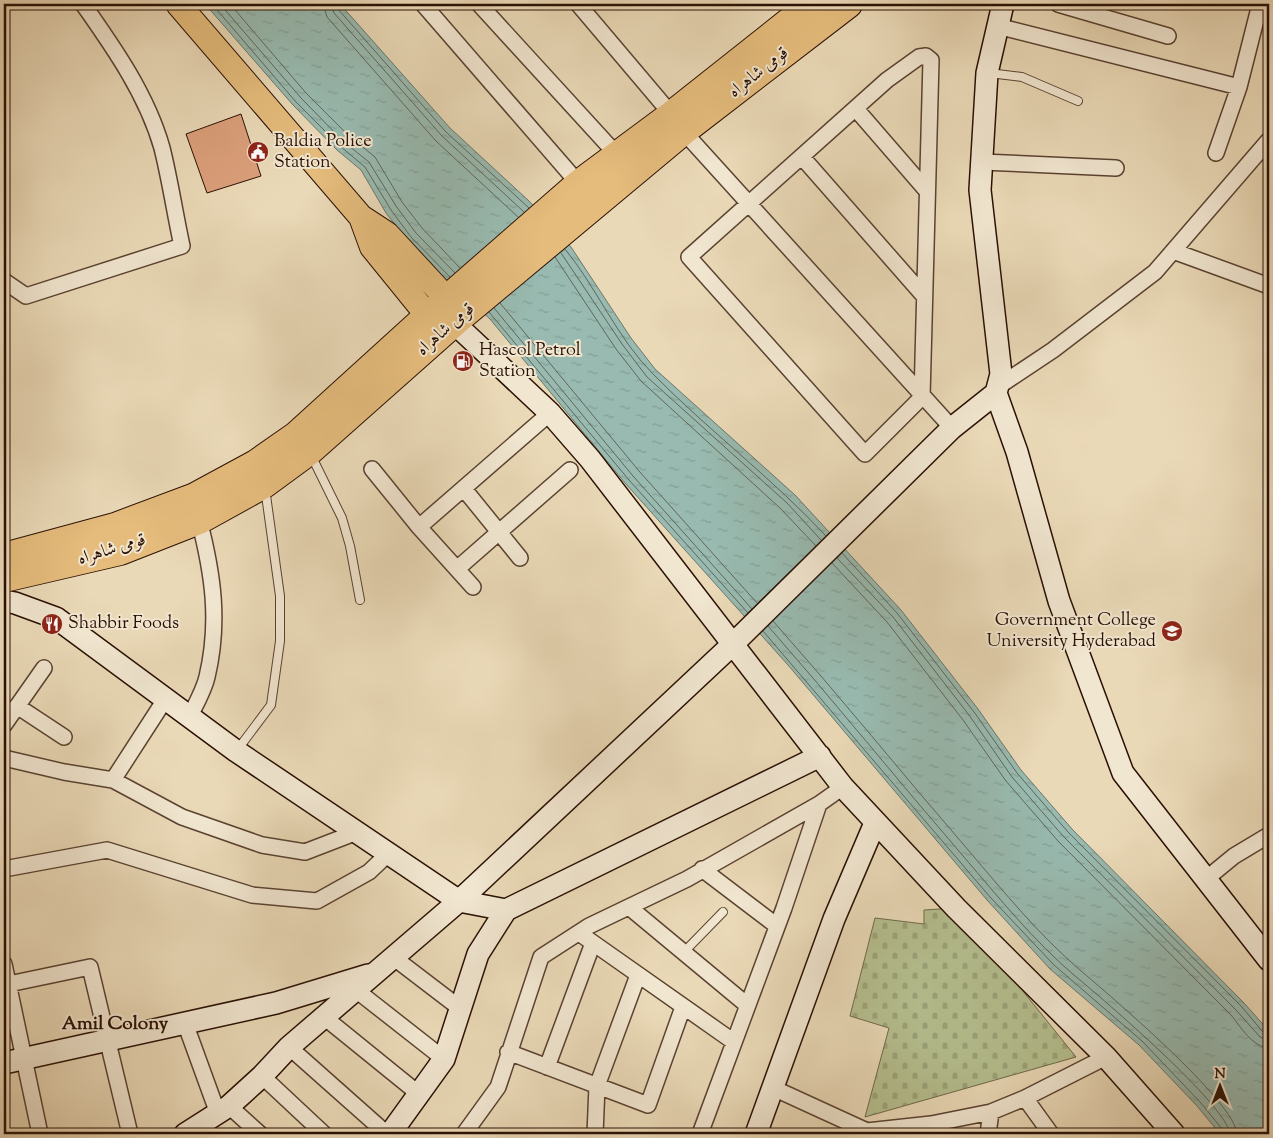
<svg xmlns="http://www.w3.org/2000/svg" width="1273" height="1138" font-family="'Sorts Mill Goudy',Amiri,serif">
<defs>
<pattern id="cemetery-stones" width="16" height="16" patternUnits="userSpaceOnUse" patternTransform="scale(1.25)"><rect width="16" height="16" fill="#b5bf8f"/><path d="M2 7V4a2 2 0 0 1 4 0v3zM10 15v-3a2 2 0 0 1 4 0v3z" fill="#9ca37a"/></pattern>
<pattern id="water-ripples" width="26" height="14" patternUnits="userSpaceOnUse" patternTransform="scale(1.25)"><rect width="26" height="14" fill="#98bab0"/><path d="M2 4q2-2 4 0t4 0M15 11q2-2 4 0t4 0" fill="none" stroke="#839f96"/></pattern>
</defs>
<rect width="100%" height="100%" fill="#ead9b7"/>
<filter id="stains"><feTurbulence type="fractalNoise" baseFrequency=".004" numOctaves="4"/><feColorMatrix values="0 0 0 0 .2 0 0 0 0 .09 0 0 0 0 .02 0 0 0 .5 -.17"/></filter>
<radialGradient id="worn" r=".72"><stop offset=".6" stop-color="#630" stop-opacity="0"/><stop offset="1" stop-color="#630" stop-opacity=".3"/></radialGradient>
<path fill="url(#cemetery-stones)" stroke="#70684a" d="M956,908l120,149 -211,60 24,-89 -39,-12 25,-98 49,6v-14z"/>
<path fill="url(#water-ripples)" stroke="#6c766b" d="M205,4h135l110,124 79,73 42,46 60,91 24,31 140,126 106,115 77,99 43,61 51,59 172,174 25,28v103h-49l-23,-28 -58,-61 -89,-76 -63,-69 -199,-235 -163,-182 -135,-164 -53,-47 -29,-31 -22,-28 -25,-43 -24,-20 -44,-45z"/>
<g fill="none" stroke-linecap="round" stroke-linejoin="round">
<path stroke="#61655a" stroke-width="1" d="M212,4l84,98 44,44 25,21 26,43 20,27 39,40
M220,4l81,94 43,44 25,20 27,44 20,27 39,40
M230,4l76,89 43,43 26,21 27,45 20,26 38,40
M323,4l4,13 109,124 82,76
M331,4l3,9 108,123 82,76
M337,4l1,5 108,123 83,76
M565,249c32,39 52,89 88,125 55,56 119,104 173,162
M561,253l61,91 25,33 140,126 34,37
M555,257l61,92 25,32 140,128 35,37
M500,303l139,168 118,132
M494,308l139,168 119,133
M489,312l140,168 119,133
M842,553l55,60 77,99 43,61 51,59 173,174 22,26 6,2
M837,558l56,59 76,98 43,62 51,59 173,174 24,27 9,3
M832,563l55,59 76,98 43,61 52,60 173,174c10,12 21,32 38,33
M773,621c67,75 130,154 196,230 35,41 70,84 111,119 28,24 156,132 157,164
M768,626c67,76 130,155 196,231 35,41 70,84 111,119 27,22 153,130 155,158
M763,631l227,266 64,68 88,76 59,62 21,26 1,5"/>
</g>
<path fill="#dba07b" stroke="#2a1004" d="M241,114l20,62 -54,17 -21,-59z"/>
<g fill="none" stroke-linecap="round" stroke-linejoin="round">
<g stroke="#5a4231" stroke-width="10">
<path id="lane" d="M989,73l33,4 56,24
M311,455l31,63 8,28 10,54
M238,749l33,-44 9,-64v-45l-15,-108
M684,952l39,-40"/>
</g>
<g stroke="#5a4231" stroke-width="18">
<path id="street" d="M423,4l156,180
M479,4l139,152
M578,4l94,111
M1058,4l110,32
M997,26l242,61
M926,56l5,4 -9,337 -57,57 -176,-197 198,-177 32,-23z
M856,109l71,82
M683,131l269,297
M1216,153l23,-66 20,-79
M802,157l122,139
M982,162l134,6
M1173,251l96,35
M4,281l22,15 156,-50c-7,-32 -12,-66 -20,-98 -15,-53 -48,-100 -79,-144
M999,386l54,-36 102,-78 114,-132
M372,469l47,58 54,60
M464,489l56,69
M419,527l131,-114
M458,568l112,-98
M17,706l47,31
M190,716c6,-12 14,-26 17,-39 13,-55 6,-103 -8,-157
M4,725l40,-57
M4,758l60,14 49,8 69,37 80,28 43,7 52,-20
M113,780l53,-82
M4,869l103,-19 145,45 65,6 52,-29 20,-19
M702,869l75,57
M1206,879l28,-23 35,-21
M629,907l118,98
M579,933l155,109
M393,957l68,52
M4,964l36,170
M4,985l86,-18 40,167
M356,990l88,69
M324,1017l95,77
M185,1023l32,88
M289,1047l98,87
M508,1052l140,53 35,-98
M547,1067l46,-124
M262,1076l62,58
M771,1087l96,44 64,-7 60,-12 34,-14 81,-41
M1025,1098l26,36
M229,1106l31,28
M464,1134l34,-47 43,-130 48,-31 98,-47 132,-75 24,-17
M595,1134l2,-48 41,-111
M700,1134l84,-226 35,-104
M988,1134l3,-22"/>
</g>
<g stroke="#2a1004" stroke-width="24">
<path id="secondary" d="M453,322l97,91 40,46 253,328 113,121 150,149 68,77
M996,393l21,59 42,149 64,172 146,187
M4,601l11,2 41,15 180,133 223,150 47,9
M4,1063l272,-60 92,-28
M185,1134l44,-28 33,-30 27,-29 170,-146 274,-257 219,-216 44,-35 5,-19 -21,-184 7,-117 16,-69
M390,1134l54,-75 34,-105 28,-44 314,-154
M756,1134l78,-215 41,-96"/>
</g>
<g stroke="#2a1004" stroke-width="26">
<path id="primary" d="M178,4l183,213 26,17 60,65
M361,217l11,30 56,69"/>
</g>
<g stroke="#2a1004" stroke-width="30">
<path id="highway" d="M4,557l111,-30 80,-30 61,-33 40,-28 132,-120 151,-132 93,-69 140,-111
M4,578l116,-27 79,-31 65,-36 45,-33 151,-134 223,-186 165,-127"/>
</g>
<use href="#lane" stroke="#f1e6d0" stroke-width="8"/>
<use href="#street" stroke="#f1e6d0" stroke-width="15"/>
<use href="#secondary" stroke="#f1e6d0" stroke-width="21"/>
<use href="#primary" stroke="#e5bc7c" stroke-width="24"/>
<use href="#highway" stroke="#e5bc7c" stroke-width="28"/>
</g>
<defs>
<g id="civic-disc" transform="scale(1.125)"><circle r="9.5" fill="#8f2418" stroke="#f1e6d0"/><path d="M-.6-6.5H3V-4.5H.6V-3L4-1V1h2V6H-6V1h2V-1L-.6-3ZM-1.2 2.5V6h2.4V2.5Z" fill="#fff"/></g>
<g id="fuel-disc" transform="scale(1.125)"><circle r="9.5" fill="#8f2418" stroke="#f1e6d0"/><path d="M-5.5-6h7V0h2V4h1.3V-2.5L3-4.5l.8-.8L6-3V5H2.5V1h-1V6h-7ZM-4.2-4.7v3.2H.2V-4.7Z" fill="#fff"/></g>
<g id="restaurant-disc" transform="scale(1.125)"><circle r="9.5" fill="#8f2418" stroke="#f1e6d0"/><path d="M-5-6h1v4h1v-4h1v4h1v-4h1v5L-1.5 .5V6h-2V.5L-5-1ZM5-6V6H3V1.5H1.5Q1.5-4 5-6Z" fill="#fff"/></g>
<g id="university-disc" transform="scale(1.125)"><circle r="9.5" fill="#8f2418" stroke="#f1e6d0"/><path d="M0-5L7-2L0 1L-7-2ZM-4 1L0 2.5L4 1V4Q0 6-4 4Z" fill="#fff"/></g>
</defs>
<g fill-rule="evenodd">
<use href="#civic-disc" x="258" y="152"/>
<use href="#fuel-disc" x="463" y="361"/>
<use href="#restaurant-disc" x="52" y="624"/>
<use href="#university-disc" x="1172" y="631"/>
</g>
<g text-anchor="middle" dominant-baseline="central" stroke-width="4" stroke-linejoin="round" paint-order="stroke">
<g font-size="18" fill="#2a1004" stroke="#f1e6d0">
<text transform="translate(759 73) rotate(-38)">قومی شاہراہ</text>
<text transform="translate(446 330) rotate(-41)">قومی شاہراہ</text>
<text transform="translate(112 550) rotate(-17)">قومی شاہراہ</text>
</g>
<g font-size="18" fill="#2a1004" stroke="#f1e6d0" text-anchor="start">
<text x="274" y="142">Baldia Police<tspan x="274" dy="21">Station</tspan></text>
<text x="479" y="351">Hascol Petrol<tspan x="479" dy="21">Station</tspan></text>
<text x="1156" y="621" text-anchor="end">Government College<tspan x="1156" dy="21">University Hyderabad</tspan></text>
<text x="68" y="624">Shabbir Foods</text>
</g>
<g font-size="19" font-weight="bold" fill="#2a1004" stroke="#f1e6d0">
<text x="115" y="1024">Amil Colony</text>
</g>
</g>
<rect width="1273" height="1138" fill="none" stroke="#ead9b7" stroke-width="20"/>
<rect x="5" y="5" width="1263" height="1128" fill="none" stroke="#2a1004" stroke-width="2.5"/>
<rect x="10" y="10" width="1253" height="1118" fill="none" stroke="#2a1004"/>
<g transform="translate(1220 1086)" stroke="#f1e6d0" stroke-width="4" paint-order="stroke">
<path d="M0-4L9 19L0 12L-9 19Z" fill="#2a1004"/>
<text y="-8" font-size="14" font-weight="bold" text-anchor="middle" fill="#2a1004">N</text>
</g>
<rect width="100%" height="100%" filter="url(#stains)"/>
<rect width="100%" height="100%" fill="url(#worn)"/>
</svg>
